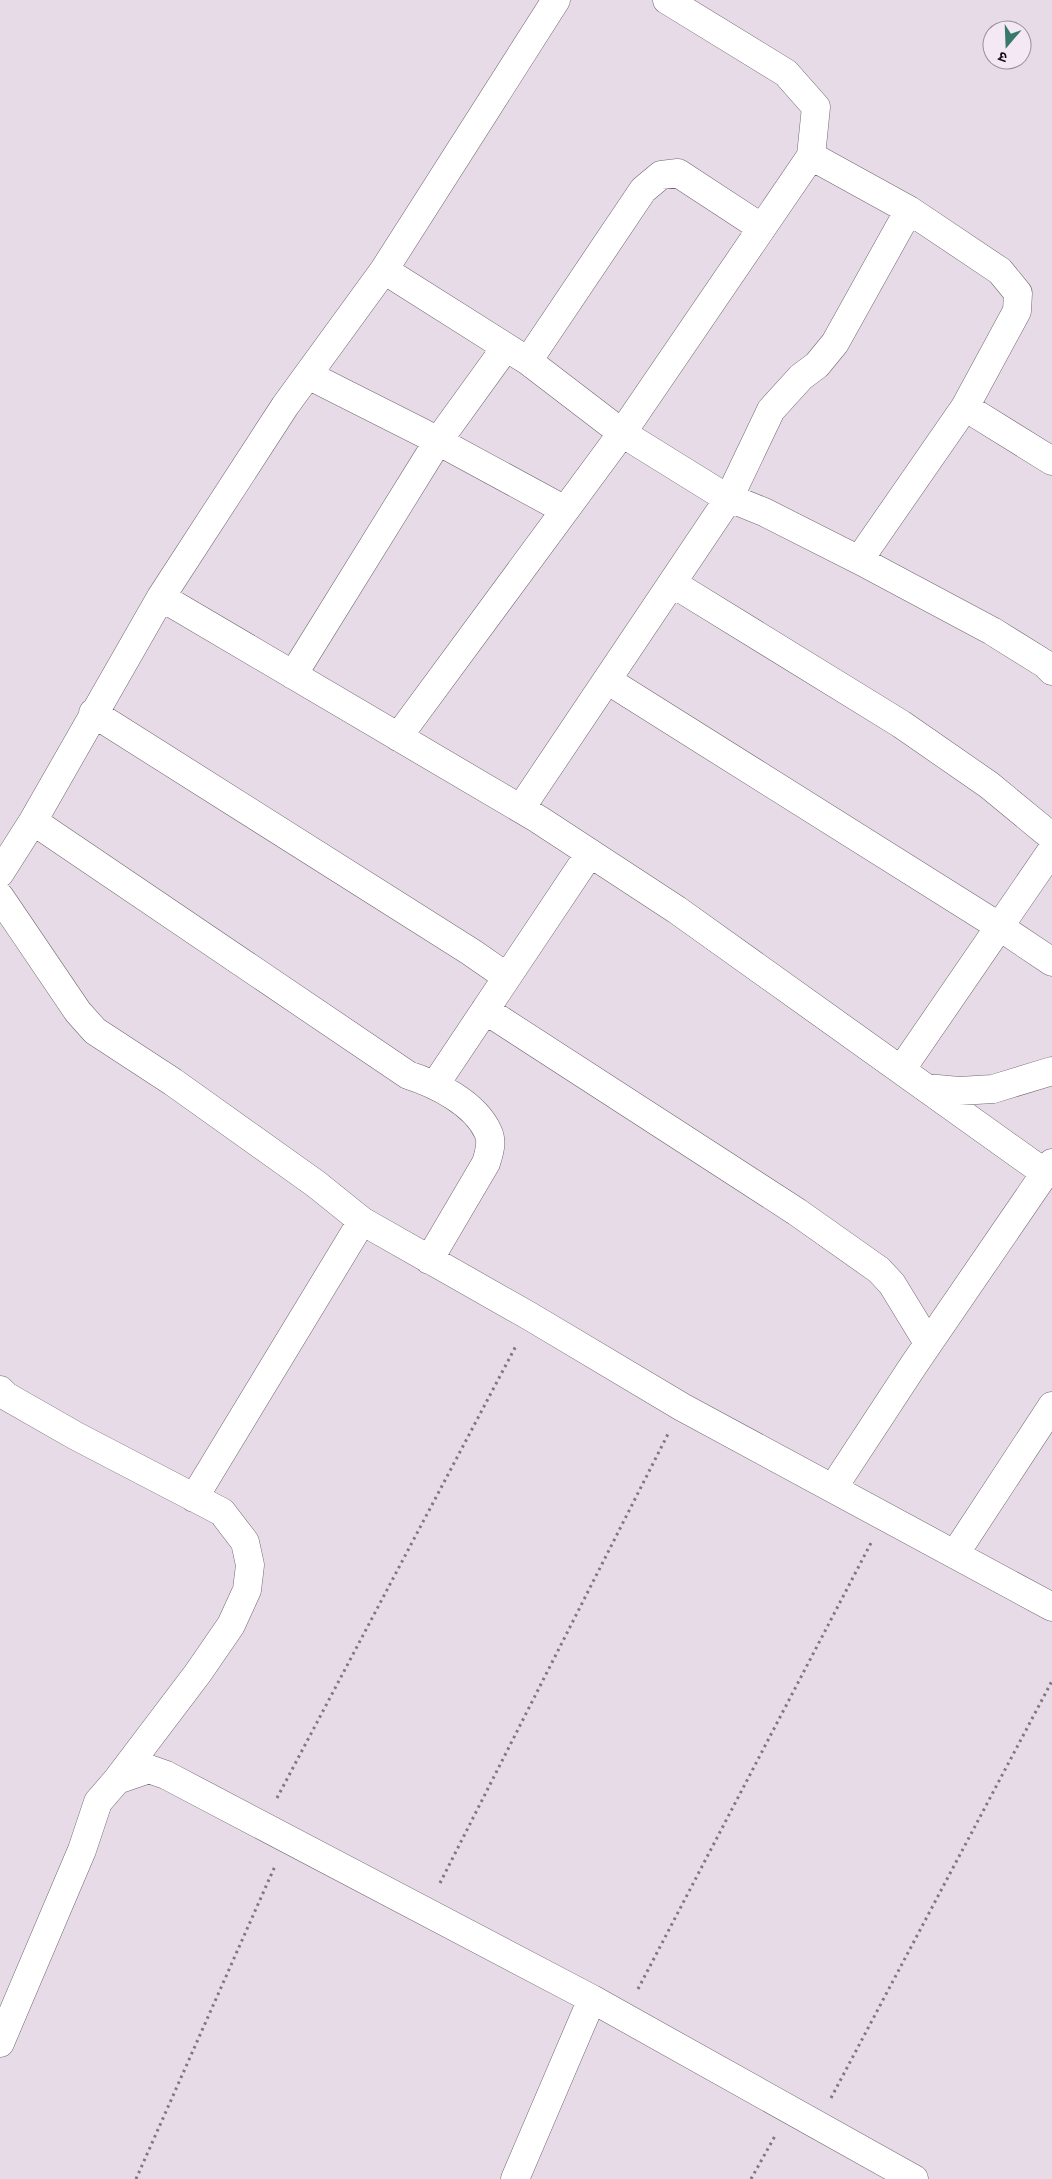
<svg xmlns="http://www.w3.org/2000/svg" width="1052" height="2179" font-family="Helvetica,'Noto Sans Devanagari',sans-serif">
<rect width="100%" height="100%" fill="#e6dbe7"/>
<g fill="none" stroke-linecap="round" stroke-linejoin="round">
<g stroke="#716772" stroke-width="29">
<path id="minor" d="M811,156l98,54 91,61 18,22 -1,18 -52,96 -106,153
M384,270l144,91 94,72 100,62 42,17 95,48 133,71 53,33 7,7
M528,361l115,-171 18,-15 17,-2 84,55
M308,375l115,58 142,77
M965,407l87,54
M672,583l229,141 88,61 63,52
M161,597l377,222 139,91 368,263
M293,675l145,-234 68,-94
M607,680l393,247 52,35
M93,713l378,239 36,25
M398,737l224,-304 189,-277 5,-49 -30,-34 -119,-73
M521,808l208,-310 42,-88 30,-33 16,-12 18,-22 74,-133
M33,821l375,254c28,9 67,28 80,57 5,10 1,21 -2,31l-57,97
M0,873l33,-52 128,-224 124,-191 99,-136 172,-270
M0,897l78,115 17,19 78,51 143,102 46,37 169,96 151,90 370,200
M485,1010l312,202 82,58 13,14 36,59
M901,1070l151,-220
M435,1085l155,-232
M926,1088l33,3 34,-2 59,-18
M0,1390l6,6 70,40 146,76 23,30 5,23 -3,25 -16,35 -33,48 -81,107
M833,1488l80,-122 139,-203
M194,1498l168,-277
M955,1554l97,-148
M0,2043l82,-193 16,-48 19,-22 32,-11 17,6 426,224 322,180
M515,2179l77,-180"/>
</g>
<path stroke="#807880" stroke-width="3" stroke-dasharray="2.5 4" stroke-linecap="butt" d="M277,1798l240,-454
M440,1883l228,-449
M638,1989l233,-446
M831,2098l221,-417
M136,2179l139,-313
M751,2179l24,-43"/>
<use href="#minor" stroke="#fff" stroke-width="28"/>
</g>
<g transform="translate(1007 45) rotate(199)"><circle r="24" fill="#f3e8f4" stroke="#99919a"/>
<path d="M0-4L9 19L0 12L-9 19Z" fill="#377868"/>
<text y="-8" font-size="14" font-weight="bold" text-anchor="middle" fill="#130f13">उ</text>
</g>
</svg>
